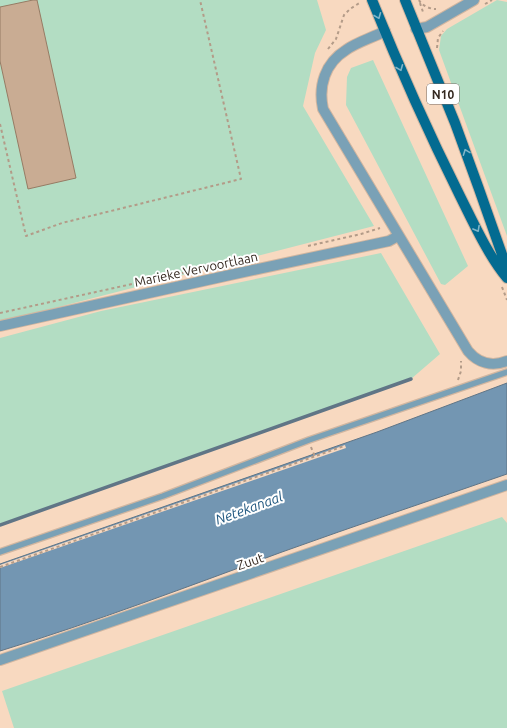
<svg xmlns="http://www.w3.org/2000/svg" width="507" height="728" font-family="Ubuntu,sans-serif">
<rect width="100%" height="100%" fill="#f8d9c0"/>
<path fill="#b3ddc3" d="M0,0h317l9,30 -11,23 -12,53 71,120 -374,96z
M497,0l10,2v234l-68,-186 2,-14 6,-7z
M373,60l95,206 -23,19 -4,-1 -95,-179 1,-28 4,-9z
M381,253l59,101 -29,25 -411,146v-187l101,-27z
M502,517l5,6v205h-493l-12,-37z"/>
<path fill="#7396b2" stroke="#607586" d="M507,383v91c-75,26 -150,51 -225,78 -93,34 -187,70 -282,99v-87l377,-132z"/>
<path fill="#f8d9c0" d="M345,445l1,3 -346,120v-3z"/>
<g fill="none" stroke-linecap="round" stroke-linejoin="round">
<path stroke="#607586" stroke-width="3.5" d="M0,525l411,-146"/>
</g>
<path fill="#c9ac93" stroke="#967b64" d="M33,0h4l39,178 -48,11 -28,-128v-54z"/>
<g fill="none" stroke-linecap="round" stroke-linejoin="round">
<g stroke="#d1b6a0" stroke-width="8">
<path id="lane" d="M0,552l163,-56 146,-56 198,-68"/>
</g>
<g stroke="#d1b6a0" stroke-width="12">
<path id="street" d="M416,29l11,-2 47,-27
M385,31c-13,7 -28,11 -39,19 -21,13 -28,36 -23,59l145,242c10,12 24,16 39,10
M0,326l230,-51 159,-34 9,-5
M0,660l507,-175"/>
</g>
<g stroke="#d1b6a0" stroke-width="12">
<path id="primary" d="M372,0c27,67 56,132 88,196 13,26 29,61 47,82
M405,0l50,123 24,66 26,74 2,12"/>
</g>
<path stroke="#b39b88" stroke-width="2" stroke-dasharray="3 3" stroke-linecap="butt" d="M419,0c3,6 11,9 17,9
M420,3l3,9
M485,4l7,-4
M437,48l1,-10 5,-7
M328,49l8,-10 8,-24 6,-6 11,-7
M0,124l26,112 36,-13 179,-44 -41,-179
M308,246l53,-12 19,-6
M502,287l5,13
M0,313l196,-43
M458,380l3,-9v-10
M311,447l4,10
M0,567l344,-121"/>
<use href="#lane" stroke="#7aa1b6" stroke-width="5.5"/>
<use href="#street" stroke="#7aa1b6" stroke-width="10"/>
<use href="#primary" stroke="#036b91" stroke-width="10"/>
</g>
<defs><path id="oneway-chevron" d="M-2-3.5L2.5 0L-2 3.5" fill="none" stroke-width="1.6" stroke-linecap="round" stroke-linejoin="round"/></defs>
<g stroke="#81b5c8">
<use href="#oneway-chevron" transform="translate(378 16) rotate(68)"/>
<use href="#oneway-chevron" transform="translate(400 68) rotate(68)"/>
<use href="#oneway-chevron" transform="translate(466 152) rotate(-111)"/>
<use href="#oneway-chevron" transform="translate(477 229) rotate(61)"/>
</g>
<g text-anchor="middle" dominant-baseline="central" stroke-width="4" stroke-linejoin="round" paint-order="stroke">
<rect fill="#fff" stroke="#726963" stroke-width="1" x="427" y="84" width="32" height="20" rx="3"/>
<g font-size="12" font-weight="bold" fill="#352920">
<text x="443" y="94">N10</text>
</g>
<g font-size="13" fill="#352920" stroke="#fff">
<text transform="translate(196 269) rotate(-12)">Marieke Vervoortlaan</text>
<text transform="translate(250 561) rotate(-19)">Zuut</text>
</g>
<g font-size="14" font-style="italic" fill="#215880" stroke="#fff">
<text transform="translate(249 508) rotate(-20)">Netekanaal</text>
</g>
</g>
</svg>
